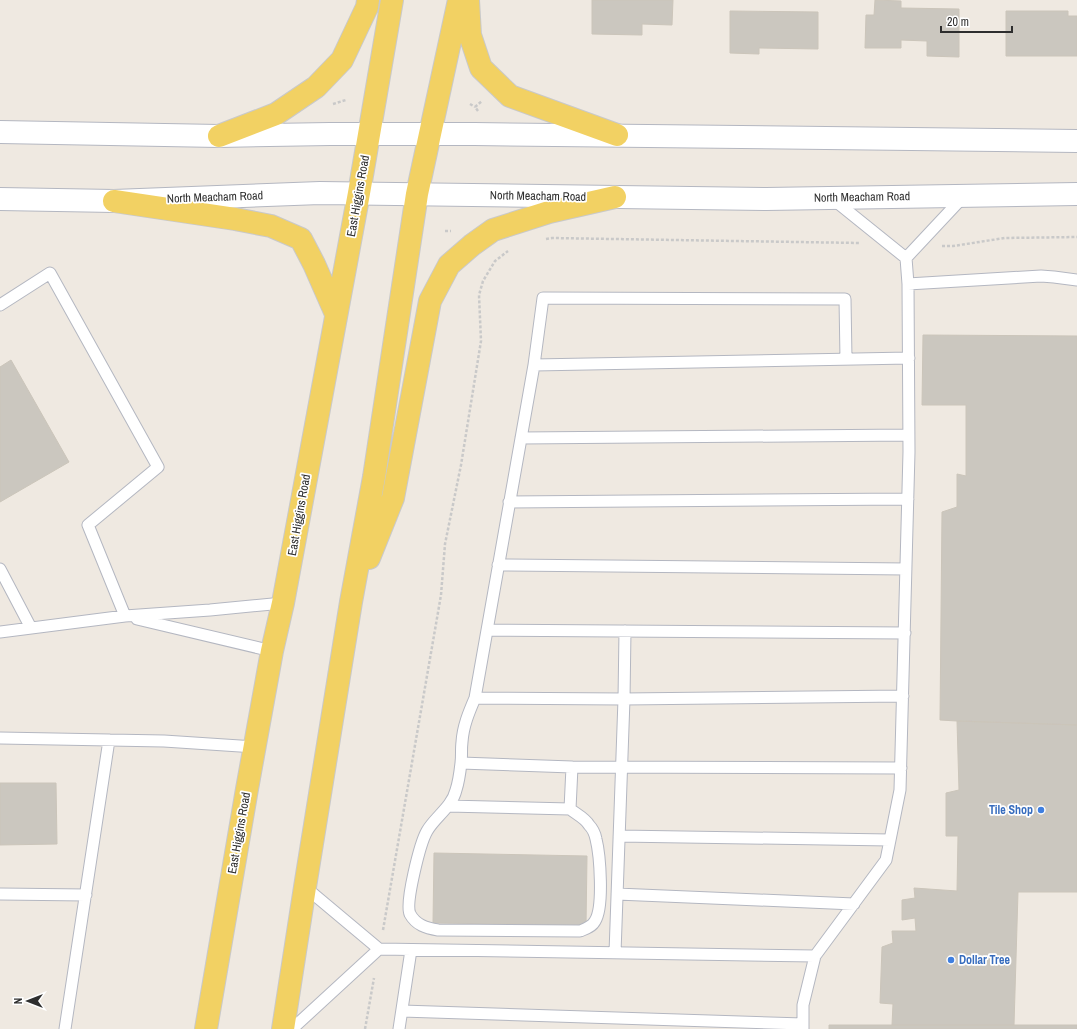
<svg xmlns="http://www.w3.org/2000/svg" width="1077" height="1029" font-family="'Archivo Narrow',sans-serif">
<rect width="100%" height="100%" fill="#efe9e1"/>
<path fill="#cbc7bf" stroke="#cbc5ba" d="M592,0h81l-1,25 -30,-1v11l-50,-1z
M875,0l26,1v7l58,1v48l-32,-1v-15l-26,-1v8h-36l1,-33h8z
M730,11l88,1v37l-59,-1v6l-29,-1z
M1006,11h62v5h9v40h-71z
M923,335l154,1v389l-120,-4 -17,-1 2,-208 15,-5v-33l9,2v-71h-44z
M11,360l58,102 -69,40v-135z
M957,721l120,4v167h-59l-4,133h-122l1,-21 -13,-1 2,-56 11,-4 -1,-12h24l-1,-13 -13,2v-20l13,-2 -1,-10 43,3 1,-55h-12v-43l13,-3z
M0,783h56l1,61 -57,1z
M434,853l153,3 -1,69 -153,-2z
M829,1025h248v4h-248z"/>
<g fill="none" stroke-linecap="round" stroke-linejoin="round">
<g stroke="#b4b7c1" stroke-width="13">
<path id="service" d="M834,200l72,58
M908,284l133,-8 13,1 23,3
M0,305l50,-32 108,194 -70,58 37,91
M534,365l9,-67 302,1 1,60
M521,438l388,-3
M509,502l399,-3
M498,565l408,4
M0,569l31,59
M137,619l135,32
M487,630l418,3
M625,631l-1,68 -149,-1 59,-333 375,-7
M0,632l125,-16 85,-6 73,-7
M0,738l164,3 91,6
M461,763l111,4
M448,806l122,3c6,5 15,9 19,16 3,3 6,9 7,14 4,16 8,68 -1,82 -3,6 -10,8 -15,10l-142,-1c-12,-2 -22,-5 -28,-16 -5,-11 10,-71 17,-83 8,-14 25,-24 29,-41 3,-9 4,-18 5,-27 1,-7 0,-14 1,-21 1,-16 7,-30 13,-44
M570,809l2,-42 329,1
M619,836l271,4
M305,887l74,62 436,7
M0,894l86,1
M617,894l237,10
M615,953l9,-254 279,-3
M402,1011l401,13
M65,1029l44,-289
M292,1029l87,-80
M399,1029l12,-79
M803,1029v-24l12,-49 71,-96 14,-70 9,-338 -1,-168 -2,-26 58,-62"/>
</g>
<g stroke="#b4b7c1" stroke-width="24">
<path id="secondary" d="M0,132l219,4 111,-2h144l603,7
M0,199l114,2 206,-8 446,6 311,-5"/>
</g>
<g stroke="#c9c9c9" stroke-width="24">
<path id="primary" d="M468,0l2,35 11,33 29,28 107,39
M219,136l57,-22 40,-27 26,-27 25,-53 1,-7
M114,201l121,18 36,7 30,13 13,25 22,50
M369,558l24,-60 37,-197 19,-36 23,-20 21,-15 56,-18 66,-15
M206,1029l41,-240 25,-138 11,-48 76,-410 33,-193
M283,1029l22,-142 46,-285 23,-125 43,-283 42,-194"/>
</g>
<path stroke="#c9c9c9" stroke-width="2.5" stroke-dasharray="3 2" stroke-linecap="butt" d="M333,104l13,-4
M470,104l5,3
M478,111l-3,-4 7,-6
M445,231h6
M546,239l6,-1 307,5
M942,246h11l52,-8 72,-1
M383,930l58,-335 4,-51 16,-79 20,-124 -2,-46 4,-14 12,-20 13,-10
M365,1029l9,-51"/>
<use href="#service" stroke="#fff" stroke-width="11"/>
<use href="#secondary" stroke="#fff" stroke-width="22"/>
<use href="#primary" stroke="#f2d163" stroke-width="22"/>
</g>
<g fill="#3f7fe0" stroke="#fff" stroke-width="1.5">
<circle cx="1041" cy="810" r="4"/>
<circle cx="951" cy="960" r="4"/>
</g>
<g text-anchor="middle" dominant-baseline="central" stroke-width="3.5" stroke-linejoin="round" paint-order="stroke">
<g font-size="12" fill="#2e2e2e" stroke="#fff">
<text transform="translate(358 196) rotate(-80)">East Higgins Road</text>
<text transform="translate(538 196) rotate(1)">North Meacham Road</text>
<text transform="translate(215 197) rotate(-2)">North Meacham Road</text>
<text transform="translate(862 197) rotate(-1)">North Meacham Road</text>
<text transform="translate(299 515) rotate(-80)">East Higgins Road</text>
<text transform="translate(239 833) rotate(-80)">East Higgins Road</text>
</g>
<g font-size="12" font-weight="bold" fill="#366cbe" stroke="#fff" text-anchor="end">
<text x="1033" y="810">Tile Shop</text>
<text x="959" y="960" text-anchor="start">Dollar Tree</text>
</g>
</g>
<g transform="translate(28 1001) rotate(270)" stroke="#ffffff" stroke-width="3" paint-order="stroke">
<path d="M0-3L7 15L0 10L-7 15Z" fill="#2e2e2e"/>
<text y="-6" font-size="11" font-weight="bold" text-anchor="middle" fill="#2e2e2e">N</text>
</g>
<path d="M941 26v6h71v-6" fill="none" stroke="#2e2e2e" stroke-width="2"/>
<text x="947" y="26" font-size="12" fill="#2e2e2e" stroke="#ffffff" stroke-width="3" paint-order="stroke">20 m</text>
</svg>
